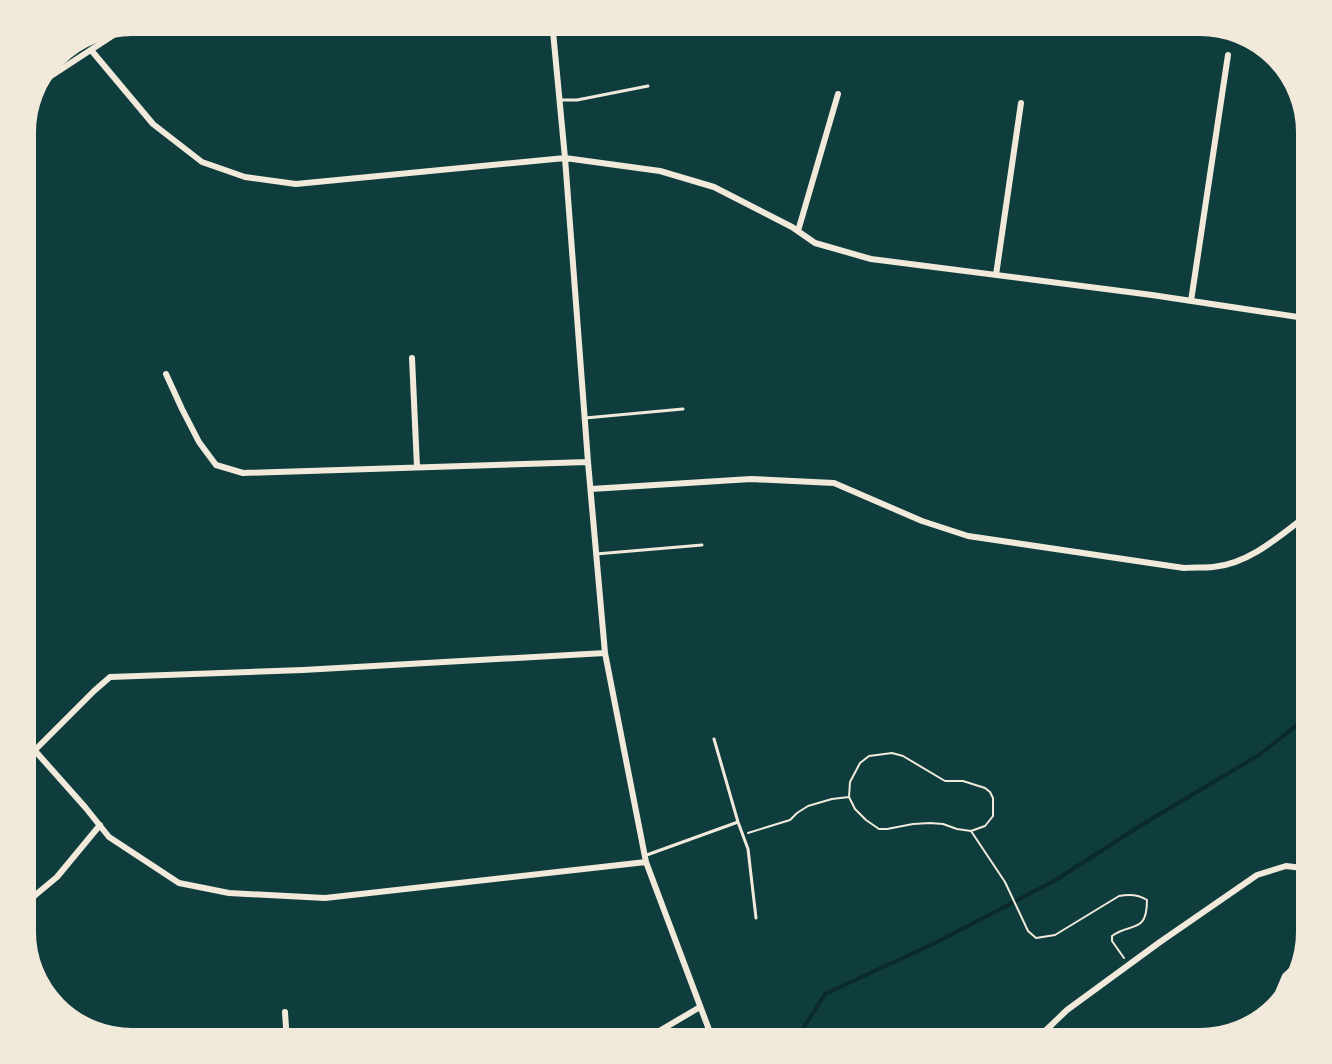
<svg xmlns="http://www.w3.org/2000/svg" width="1332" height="1064" font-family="Signika,sans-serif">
<rect width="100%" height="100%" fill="#0f3d3e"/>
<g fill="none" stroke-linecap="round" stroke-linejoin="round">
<path stroke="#0a2a2b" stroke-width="4" d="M794,1043l31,-49 110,-51 119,-62 94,-60 111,-66 52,-41"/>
<path stroke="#f1e9da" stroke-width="2" d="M892,753l11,3 42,25h18l22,7 5,4 3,6v18l-8,10 -14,5 -14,-2 -14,-5 -13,-1 -17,1 -26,5h-8l-13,-9 -11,-11 -6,-12 1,-15 10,-19 9,-7z
M971,831l34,51 23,49 8,7 19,-3 64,-39c10,-2 19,-2 28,4 0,35 -17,22 -35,36v5l12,17
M748,833l42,-13 7,-7 11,-7 24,-7 17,-2"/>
<path stroke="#f1e9da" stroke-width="3" d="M561,100h16l71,-14
M585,418l98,-9
M596,554l106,-9
M714,739l24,83 10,27 8,69
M644,856l94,-34"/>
<path stroke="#f1e9da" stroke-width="6" d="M552,21l13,137 23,304 17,191 41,209 68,181
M91,50l62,74 49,38 43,15 51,7 269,-26 95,13 54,16 78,40 23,16 56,16 281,36 159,24
M31,89l104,-68
M798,231l40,-137
M996,275l25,-172
M1191,301l37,-246
M412,358l5,109
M166,374l16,35 17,33 17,23 27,8 345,-11
M591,489l160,-10 83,4 88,38 46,15 216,32c10,-1 19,0 29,-1 37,-3 69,-33 98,-55
M21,735l64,72 24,30 70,46 50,10 96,5 321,-36
M35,750l59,-59 16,-14 193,-7 302,-17
M21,907l36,-30 43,-52
M285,1012l2,31
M1267,1018l18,-42 15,-14
M639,1043l61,-36
M1036,1043l7,-10 24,-23 93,-68 97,-67 29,-9 25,3"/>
</g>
<path d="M0 0H1332V1064H0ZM132 32H1200A100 100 0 0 1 1300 132V932A100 100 0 0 1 1200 1032H132A100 100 0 0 1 32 932V132A100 100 0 0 1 132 32Z" fill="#f1e9da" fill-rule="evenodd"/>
<path fill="none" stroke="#f1e9da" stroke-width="8" d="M132 32H1200A100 100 0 0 1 1300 132V932A100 100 0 0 1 1200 1032H132A100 100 0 0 1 32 932V132A100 100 0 0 1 132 32Z"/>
</svg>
